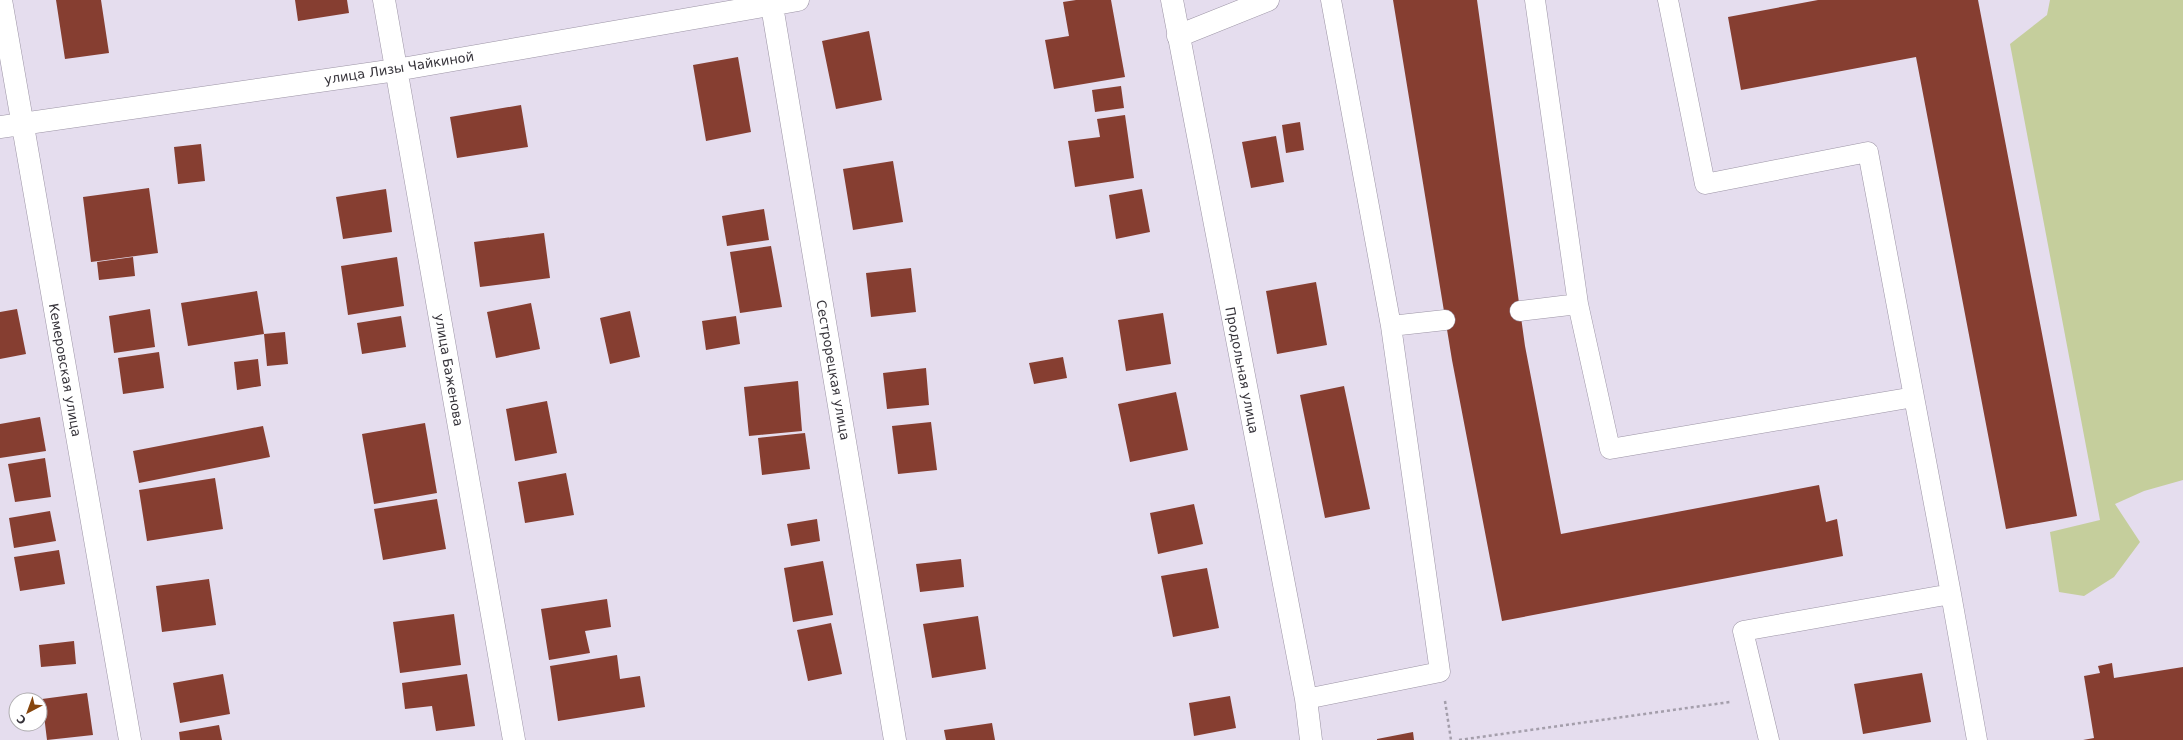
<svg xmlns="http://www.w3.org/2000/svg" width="2183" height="740" font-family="'DejaVu Sans',sans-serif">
<rect width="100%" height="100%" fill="#e5ddee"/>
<path fill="#c5ce9c" d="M2050,0h133v480l-39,11 -29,13 25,38 -26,35 -30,19 -25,-4 -9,-60 50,-12 -90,-476 37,-29z"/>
<path fill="#863e31" d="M56,0h45l8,53 -44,6z
M295,0h52l2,13 -51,8z
M1076,0h35l14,77 -71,12 -9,-49 24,-4 -6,-34z
M1393,0h84l48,346 36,188 258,-49 7,37 11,-3 6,37 -341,65 -50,-261z
M1818,0h160l99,516 -71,13 -90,-472 -175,33 -13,-73z
M869,31l13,69 -46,9 -14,-68z
M738,57l13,75 -45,9 -13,-76z
M1121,86l3,22 -29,4 -3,-22z
M521,105l7,42 -71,11 -7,-41z
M1125,115l9,63 -59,9 -7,-46 32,-4 -3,-18z
M1300,122l4,28 -18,3 -4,-28z
M1276,136l8,46 -33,6 -9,-46z
M201,144l4,37 -27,3 -4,-37z
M893,161l10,61 -50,8 -10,-61z
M149,188l9,65 -67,9 -8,-65z
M386,189l6,43 -49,7 -7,-42z
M1142,189l8,43 -34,7 -7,-44z
M764,209l5,31 -42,6 -5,-30z
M544,233l6,45 -70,9 -6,-45z
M771,246l11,61 -42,6 -10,-61z
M133,257l2,19 -36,4 -2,-18z
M397,257l7,49 -56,9 -7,-49z
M911,268l5,44 -45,5 -5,-44z
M1316,282l11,63 -50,9 -11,-63z
M257,291l7,43 21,-2 3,32 -21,2 -3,-32 -76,12 -7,-43z
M531,303l9,46 -44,9 -9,-46z
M17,309l9,45 -26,5v-47z
M150,309l5,38 -41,6 -5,-37z
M630,311l10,46 -30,7 -10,-46z
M1163,313l8,51 -45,7 -8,-51z
M401,316l5,31 -44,7 -5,-31z
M736,316l4,28 -34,6 -4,-29z
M159,352l5,36 -41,6 -5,-36z
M1063,357l4,21 -33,6 -5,-21z
M258,359l3,27 -24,4 -3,-28z
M926,368l3,37 -42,4 -4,-36z
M798,381l4,50 -53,5 -5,-49z
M1344,386l26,123 -45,9 -25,-123z
M1176,392l12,58 -58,12 -12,-58z
M547,401l10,52 -42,8 -9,-52z
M40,417l6,34 -46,7v-34z
M931,422l6,48 -39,4 -6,-48z
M425,423l12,70 -63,11 -12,-70z
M263,426l7,31 -131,26 -6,-32z
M805,433l5,36 -48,6 -4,-37z
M45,458l6,39 -36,5 -7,-38z
M566,473l8,42 -49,8 -7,-41z
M215,478l8,51 -76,12 -8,-51z
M437,499l9,50 -63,11 -9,-51z
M1194,504l9,40 -45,10 -8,-41z
M50,511l6,30 -42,7 -5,-30z
M817,519l3,22 -29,5 -4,-22z
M59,550l6,34 -45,7 -6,-34z
M961,559l3,28 -44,5 -4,-28z
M823,561l10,54 -40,7 -9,-54z
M1207,568l12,60 -46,9 -12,-61z
M209,579l7,46 -54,7 -6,-46z
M607,599l4,28 -26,4 5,22 -41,7 -8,-51z
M454,614l7,51 -61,8 -7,-51z
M978,616l8,53 -54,9 -9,-54z
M831,623l11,51 -34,7 -11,-51z
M74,641l2,23 -35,3 -2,-22z
M617,655l3,24 20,-3 5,31 -87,14 -8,-55z
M2112,663l2,15 69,-11v73h-100l11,-2 -10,-62 16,-3 -2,-7z
M1922,673l9,49 -68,12 -9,-50z
M223,674l7,40 -50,9 -7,-40z
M467,674l8,52 -39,5 -4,-25 -27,3 -3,-26z
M87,693l6,42 -46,5 -5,-41z
M1230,696l6,32 -42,8 -5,-33z
M992,723l3,17h-49l-2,-10z
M219,725l3,15h-42l-1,-8z
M1413,732l1,8h-37v-1z"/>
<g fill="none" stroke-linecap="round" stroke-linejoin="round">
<g stroke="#9c94a5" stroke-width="21">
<path id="service" d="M1331,0l60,326
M1535,0l43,304
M1668,0l37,184 163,-32 83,442 -208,37 26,109
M1520,311l58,-7 32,145 304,-52
M1951,594l26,146
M1306,699l134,-27 -49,-346 54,-6"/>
</g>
<g stroke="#9c94a5" stroke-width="23">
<path id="minor" d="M1,0l129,740
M384,0l130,740
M771,0l124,740
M1178,36l90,-36
M0,127l396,-57 402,-70"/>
</g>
<g stroke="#9c94a5" stroke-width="23">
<path id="secondary" d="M1172,0l134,699 5,41"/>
</g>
<path stroke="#a49eab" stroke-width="2.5" stroke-dasharray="3 3" stroke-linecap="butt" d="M1445,701l6,39
M1459,740l271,-38"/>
<use href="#service" stroke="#fff" stroke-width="20"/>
<use href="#minor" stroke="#fff" stroke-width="22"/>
<use href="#secondary" stroke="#fff" stroke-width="22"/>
</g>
<g text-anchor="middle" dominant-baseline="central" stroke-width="4" stroke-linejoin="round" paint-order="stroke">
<g font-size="13" fill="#36333a" stroke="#fff">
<text transform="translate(399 68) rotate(-9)">улица Лизы Чайкиной</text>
<text transform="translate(65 370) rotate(80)">Кемеровская улица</text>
<text transform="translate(449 370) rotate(80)">улица Баженова</text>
<text transform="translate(833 370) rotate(80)">Сестрорецкая улица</text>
<text transform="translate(1242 370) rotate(79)">Продольная улица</text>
</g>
</g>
<g transform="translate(28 712) rotate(221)"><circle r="19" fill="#ffffff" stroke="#afadb0"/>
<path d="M0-3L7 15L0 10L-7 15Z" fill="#86460e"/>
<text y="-6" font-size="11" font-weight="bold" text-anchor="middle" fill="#36333a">С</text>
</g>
</svg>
